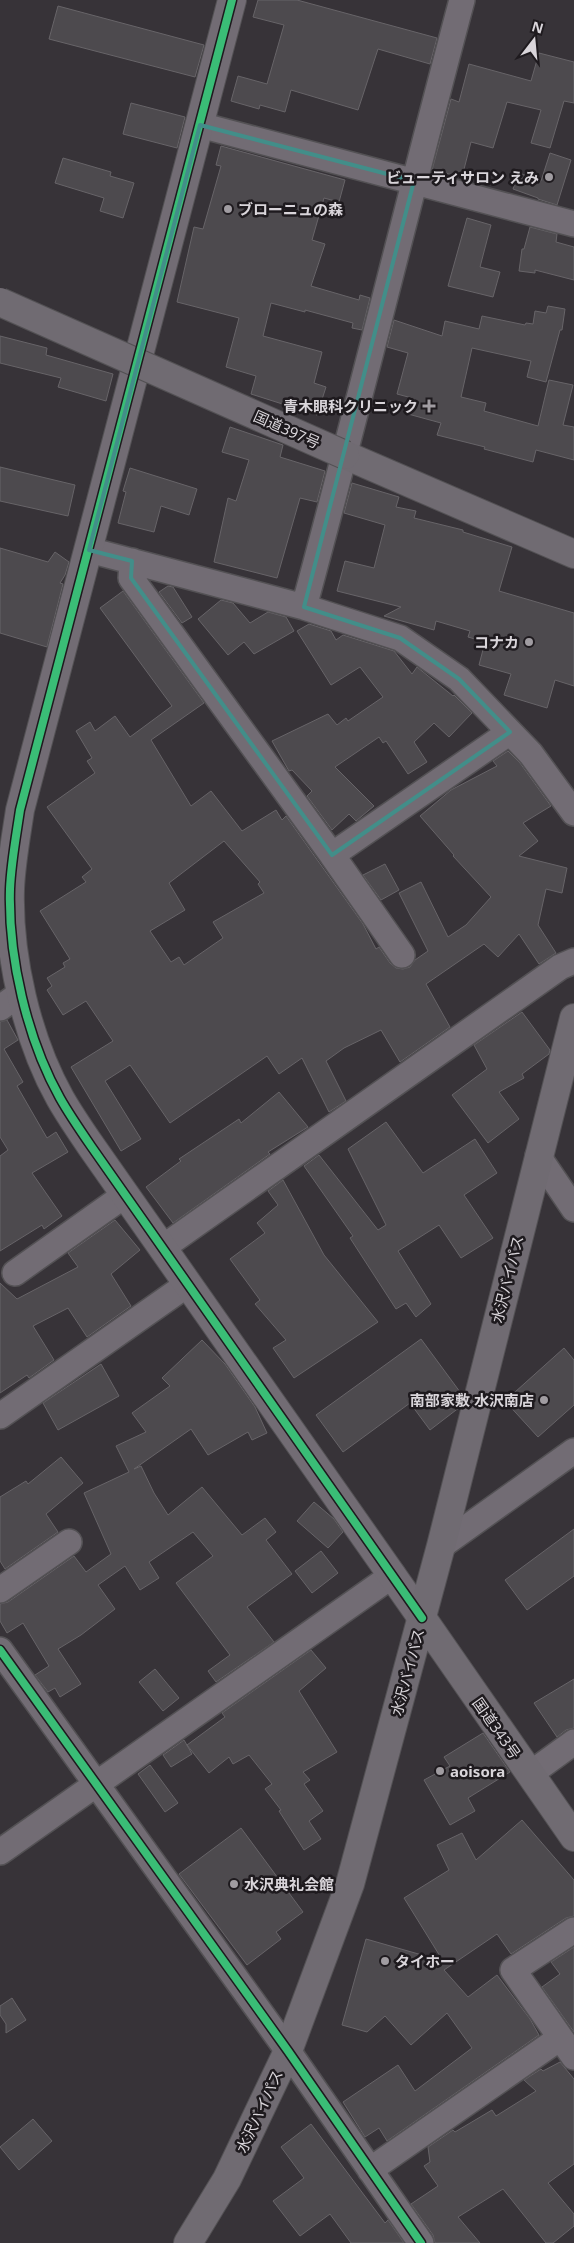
<svg xmlns="http://www.w3.org/2000/svg" width="574" height="2243" font-family="'Noto Sans','Noto Sans JP',sans-serif">
<rect width="100%" height="100%" fill="#373338"/>
<path fill="#4d4a4e" stroke="#676468" fill-rule="evenodd" d="M258,0h39l140,38 -7,26 -52,-15 -20,61 -67,-20 -6,22 -25,-7 -1,4 -28,-8 7,-25 29,8 17,-59 -31,-8z
M58,6l146,39 -9,32 -146,-38z
M539,53l35,9v41l-10,-2 -14,47 -19,-5 10,-33 -34,-8 -14,46 -22,-6 -9,35 -30,-7 19,-71 8,3 10,-38 62,17z
M131,103l54,14 -8,31 -54,-14z
M221,146l124,34 -6,22 -15,-4 -12,42 13,4 -14,42 48,14 1,-5 10,3 -8,32 -10,-2 1,-5 -48,-13v2l-34,-9 -8,33 59,16 -8,31 12,4 -9,28 -66,-21 5,-18 -30,-9 13,-49 -62,-16 17,-75 9,2 18,-63 -5,-1z
M550,153l21,7 -14,45 -19,-6v-1l-25,-9 6,-16 22,8z
M63,158l48,14 -1,4 24,7 -11,35 -23,-7 4,-13 -49,-15z
M467,218l24,7 -11,42 20,5 -7,25 -45,-11z
M530,227l27,7 -1,8 18,5v33l-39,-10v3l-16,-2 3,-22h2z
M548,306l17,3 -3,21h-2l-14,52 -19,-5 4,-16 -59,-13 -11,49 25,6 -2,8 54,15 11,-46 24,5 -10,40 11,2v33l-38,-10 -3,12 -49,-13 1,-2 -48,-12 4,-12 -33,-9 4,-16 -15,-4 11,-41 -21,-6 7,-27 48,16 3,-15 34,8 3,-13 43,9 1,-2 7,1 2,-13 11,2z
M0,336l47,12 -1,7 67,19 -7,27 -48,-14 3,-9 -61,-15z
M230,427l53,18 -3,12 45,14 -8,31 -17,-4 -23,80 -63,-16 14,-64 8,3 13,-41 -27,-8z
M0,467l75,18 -7,31 -68,-15z
M130,468l67,21 -8,26 -28,-9 -7,26 -36,-9 8,-31 -3,-1z
M352,483l47,14 -3,10 20,4 -2,7 49,12v2l49,15 -13,44 75,22v73l-19,-6 -8,28 -43,-13 7,-21 -32,-9 6,-23 -17,-5 2,-6 -34,-10 -2,9 -50,-14 17,-9 -64,-16 8,-30 29,7 11,-43 -41,-12z
M0,548l48,14 7,-10 14,10 -4,13 -5,8 3,1 -16,63 -47,-14z
M168,586l5,1 19,30 -10,6 -23,-31z
M123,591l81,112 -53,37 40,66 20,-15 31,40 34,-21 6,10 4,-4 77,108 13,25 3,-2 11,16 6,5 7,1 7,-2 5,-7 13,-9 -29,-58 22,-11 27,55 18,-12 25,-28 -38,-41 1,-1 -34,-39 31,-26 46,-24 -4,-5 15,-10 12,12 31,43 -28,17 15,18 -19,15 48,12 -5,25 -16,-4 -8,36 18,28 -17,11 -20,-30 -21,23 -14,-13 -58,40 24,43 -50,35 -19,-32 -37,18 -18,13 20,40 -17,11 -27,-54 -23,16 -12,-18 -97,67 -40,-58 -25,16 36,58 -20,12 -50,-84 42,-26 -27,-40 -23,14 -16,-25 5,-4 -5,-8 18,-11 -2,-4 7,-4 -30,-48 46,-29 -4,-5 10,-8 -45,-62 48,-34 -8,-12 5,-3 -16,-27 14,-9 5,9 20,-15 15,21 42,-31 -72,-98zM224,841l36,41 -2,2 6,9 -51,29 10,16 -39,27 -5,-8 -8,5 -21,-31 35,-21 -16,-27z
M221,600l12,3 17,20 18,-11 18,5 8,14 -40,23 -10,-12 -16,13 -30,-36z
M309,624l22,7 5,9 7,-5 51,16 18,23 5,-7 36,29 1,-1 18,18 -23,24 -15,-14 -20,19 13,20 -19,12 -22,-33 -3,2 -4,-6 -44,30 39,39 -18,15 -7,-7 -17,16 -25,-34 5,-5 -20,-21 -3,1 -17,-30 56,-27 9,11 9,-7 2,3 35,-24 -23,-30 -29,18 -34,-54z
M385,864l14,26 -18,10 -18,-25z
M522,1012l28,38 -1,4 -27,20 2,4 -25,14 20,27 -31,24 -36,-48 35,-26 -13,-24z
M7,1020l11,20 -14,9 19,33 -6,4 30,52 9,-6 12,20 -36,21 30,43 -18,13 -2,-4 -42,26v-95l8,-6 -8,-13v-115z
M279,1092l29,35 -40,25 2,2 -97,69 -27,-36 35,-26 -2,-2 60,-40 2,4z
M386,1122l37,51 52,-34 22,34 -33,22 29,43 -32,20 -22,-33 -41,26 33,53 -15,13 -10,-14 -10,6 -46,-71 3,-2 -49,-70 15,-11 59,75 8,-5 -38,-76z
M283,1180l41,75 54,67 -84,56 -21,-30 13,-8 -31,-36 5,-4 -30,-41 35,-26 -8,-10 21,-18 -10,-14z
M115,1220l25,30 -29,24 20,32 -44,31 -19,-29 -35,18 21,34 -25,18 -2,-3 -27,18v-110l17,16 61,-32 -10,-14z
M421,1339l42,57 -3,11 -30,23 -20,-27 -67,49 -27,-37z
M202,1340l23,24 30,43 12,26 -15,7 -4,-8 -40,23 -17,-26 -57,40 7,-3 13,27 14,22 34,-28 40,48 23,-17 11,14 -10,8 26,34 -45,33 27,35 -58,40 -8,-11 22,-16 -54,-72 37,-27 -20,-24 -44,30 10,16 -19,12 -15,-24 -27,19 17,24 -34,26 -23,14 23,35 -21,13 -5,-9 -7,4 -13,-17 14,-9 -26,-43 -16,10 -7,-12v-17l8,-2 66,-46 12,16 25,-18 -27,-61 45,-21 -13,-26 30,-14 -14,-19 38,-27 -8,-8z
M564,1348l10,12v45l-36,32 -33,-36z
M101,1364l18,32 -61,34 -15,-27z
M61,1457l22,26 -37,31 12,18 -53,37 -5,-8v-64l26,-16 2,3z
M314,1502l20,17 9,13 -15,16 -31,-27z
M574,1529v47l-47,34 -22,-30z
M321,1551l17,22 -26,20 -17,-22z
M311,1650l15,18 -27,23 38,61 -34,20 7,8 -6,4 19,27 -14,10 12,18 -17,11 -25,-39 2,-1 -16,-21 7,-5 -23,-29 -16,9 -4,-7 -20,16 -22,-28 38,-28 -3,-4z
M155,1669l24,29 -16,13 -24,-29z
M574,1679v49l-8,2 -9,7 -23,-34z
M483,1733l27,39 -42,26 7,13 -25,14 -26,-45 26,-14 -6,-9z
M184,1740l8,14 -21,13 -8,-12z
M150,1765l28,38 -13,9 -27,-38z
M522,1820l52,60v36l-8,2 -55,36 -14,-20 -53,36 24,27 29,-22 33,44 9,16 -152,106 -8,-13 -14,9 -22,-35 55,-37 17,26 57,-43 -25,-35 -36,32 -26,-29 -18,16 -25,-7 24,-86 77,22 -39,-63 45,-28 -12,-25 25,-12 14,27z
M241,1828l62,84 -27,20 5,7 -34,26 -68,-91z
M574,1947v85l-32,-45 18,-13 -9,-12z
M12,1998l14,22 -20,13v-9l-6,-9v-9z
M560,2062l14,17v85l-26,19 26,31v12l-21,17h-7l-43,-54 -45,28 22,26h-45l-2,-8 -22,-31 27,-18 -14,-20 6,-4 -2,-15 25,-17 2,2 37,-22 4,6 40,-25 -12,-11 17,-11 2,2z
M33,2119l19,22 -33,29 -19,-23z
M311,2124l74,99 3,-3 16,23h-53l-21,-29 -30,22 -27,-35 31,-23 -23,-31z"/>
<g fill="none" stroke-linecap="round" stroke-linejoin="round">
<g stroke="#535154" stroke-width="28">
<path id="minor" d="M200,125l374,99
M89,550l215,57 96,31 59,41 72,75 43,59
M132,561l-1,17 201,277 178,-123
M304,607c55,-202 104,-405 158,-607
M332,855l70,100
M0,1008l21,-15
M538,1156l36,53
M162,1248l398,-281 14,-6
M15,1273l110,-78
M0,1416l188,-132
M441,1546l133,-95
M0,1590l69,-48
M0,1650l288,401 133,192
M530,1774l44,-32
M0,1852l393,-277
M574,1930l-61,40 61,87
M370,2170l190,-132"/>
</g>
<g stroke="#535154" stroke-width="30">
<path id="tertiary" d="M232,0l-212,810c-4,27 -9,53 -10,79 -2,68 17,150 50,209 9,16 20,32 31,48l331,472"/>
</g>
<g stroke="#535154" stroke-width="30">
<path id="trunk" d="M345,455l229,99
M422,1618l152,219
M188,2243l39,-64 61,-128 62,-167 91,-338 133,-528"/>
</g>
<use href="#minor" stroke="#726c74" stroke-width="25"/>
<use href="#tertiary" stroke="#726c74" stroke-width="28"/>
<use href="#trunk" stroke="#706b72" stroke-width="28"/>
<g stroke="#535154" stroke-width="30" stroke-linecap="butt">
<path id="trunk-bridge" d="M0,302l345,153"/>
</g>
<use href="#trunk-bridge" stroke="#706b72" stroke-width="28"/>
<g stroke="#1e1a1e" stroke-width="11">
<path id="cycleway" d="M232,0l-212,810c-4,27 -9,53 -10,79 -2,68 17,150 50,209 9,16 20,32 31,48l331,472
M0,1650l288,401 133,192"/>
</g>
<use href="#cycleway" stroke="#3abd76" stroke-width="8"/>
</g>
<path fill="none" stroke="#428e89" stroke-width="4" stroke-linejoin="round" d="M200,125l214,56 -110,426 96,31 59,41 51,53 -178,123 -201,-277 1,-17 -43,-11z"/>
<g fill="#a09ca1" stroke="#1e1a1e" stroke-width="2">
<circle cx="549" cy="177" r="5"/>
<circle cx="228" cy="209" r="5"/>
<path d="M426.5 398.5h5v5h5v5h-5v5h-5v-5h-5v-5h5z"/>
<circle cx="529" cy="642" r="5"/>
<circle cx="544" cy="1400" r="5"/>
<circle cx="440" cy="1771" r="5"/>
<circle cx="234" cy="1884" r="5"/>
<circle cx="385" cy="1961" r="5"/>
</g>
<g text-anchor="middle" dominant-baseline="central" stroke-width="5" stroke-linejoin="round" paint-order="stroke">
<g font-size="15" font-weight="bold" fill="#d9d5da" stroke="#1e1a1e" text-anchor="end">
<text x="539" y="177">ビューティサロン えみ</text>
<text x="238" y="209" text-anchor="start">ブローニュの森</text>
<text x="418" y="406">青木眼科クリニック</text>
<text x="519" y="642">コナカ</text>
<text x="534" y="1400">南部家敷 水沢南店</text>
<text x="450" y="1771" text-anchor="start">aoisora</text>
<text x="244" y="1884" text-anchor="start">水沢典礼会館</text>
<text x="395" y="1961" text-anchor="start">タイホー</text>
</g>
<g font-size="15" fill="#d9d5da" stroke="#1e1a1e">
<text transform="translate(287 429) rotate(24)">国道397号</text>
<text transform="translate(507 1279) rotate(-76)">水沢バイパス</text>
<text transform="translate(407 1672) rotate(-75)">水沢バイパス</text>
<text transform="translate(497 1728) rotate(55)">国道343号</text>
<text transform="translate(259 2111) rotate(-65)">水沢バイパス</text>
</g>
</g>
<g transform="translate(534 40) rotate(16)" stroke="#1e1a1e" stroke-width="4" paint-order="stroke">
<path d="M0-4L9 19L0 12L-9 19Z" fill="#d9d5da"/>
<text y="-8" font-size="14" font-weight="bold" text-anchor="middle" fill="#d9d5da">N</text>
</g>
</svg>
